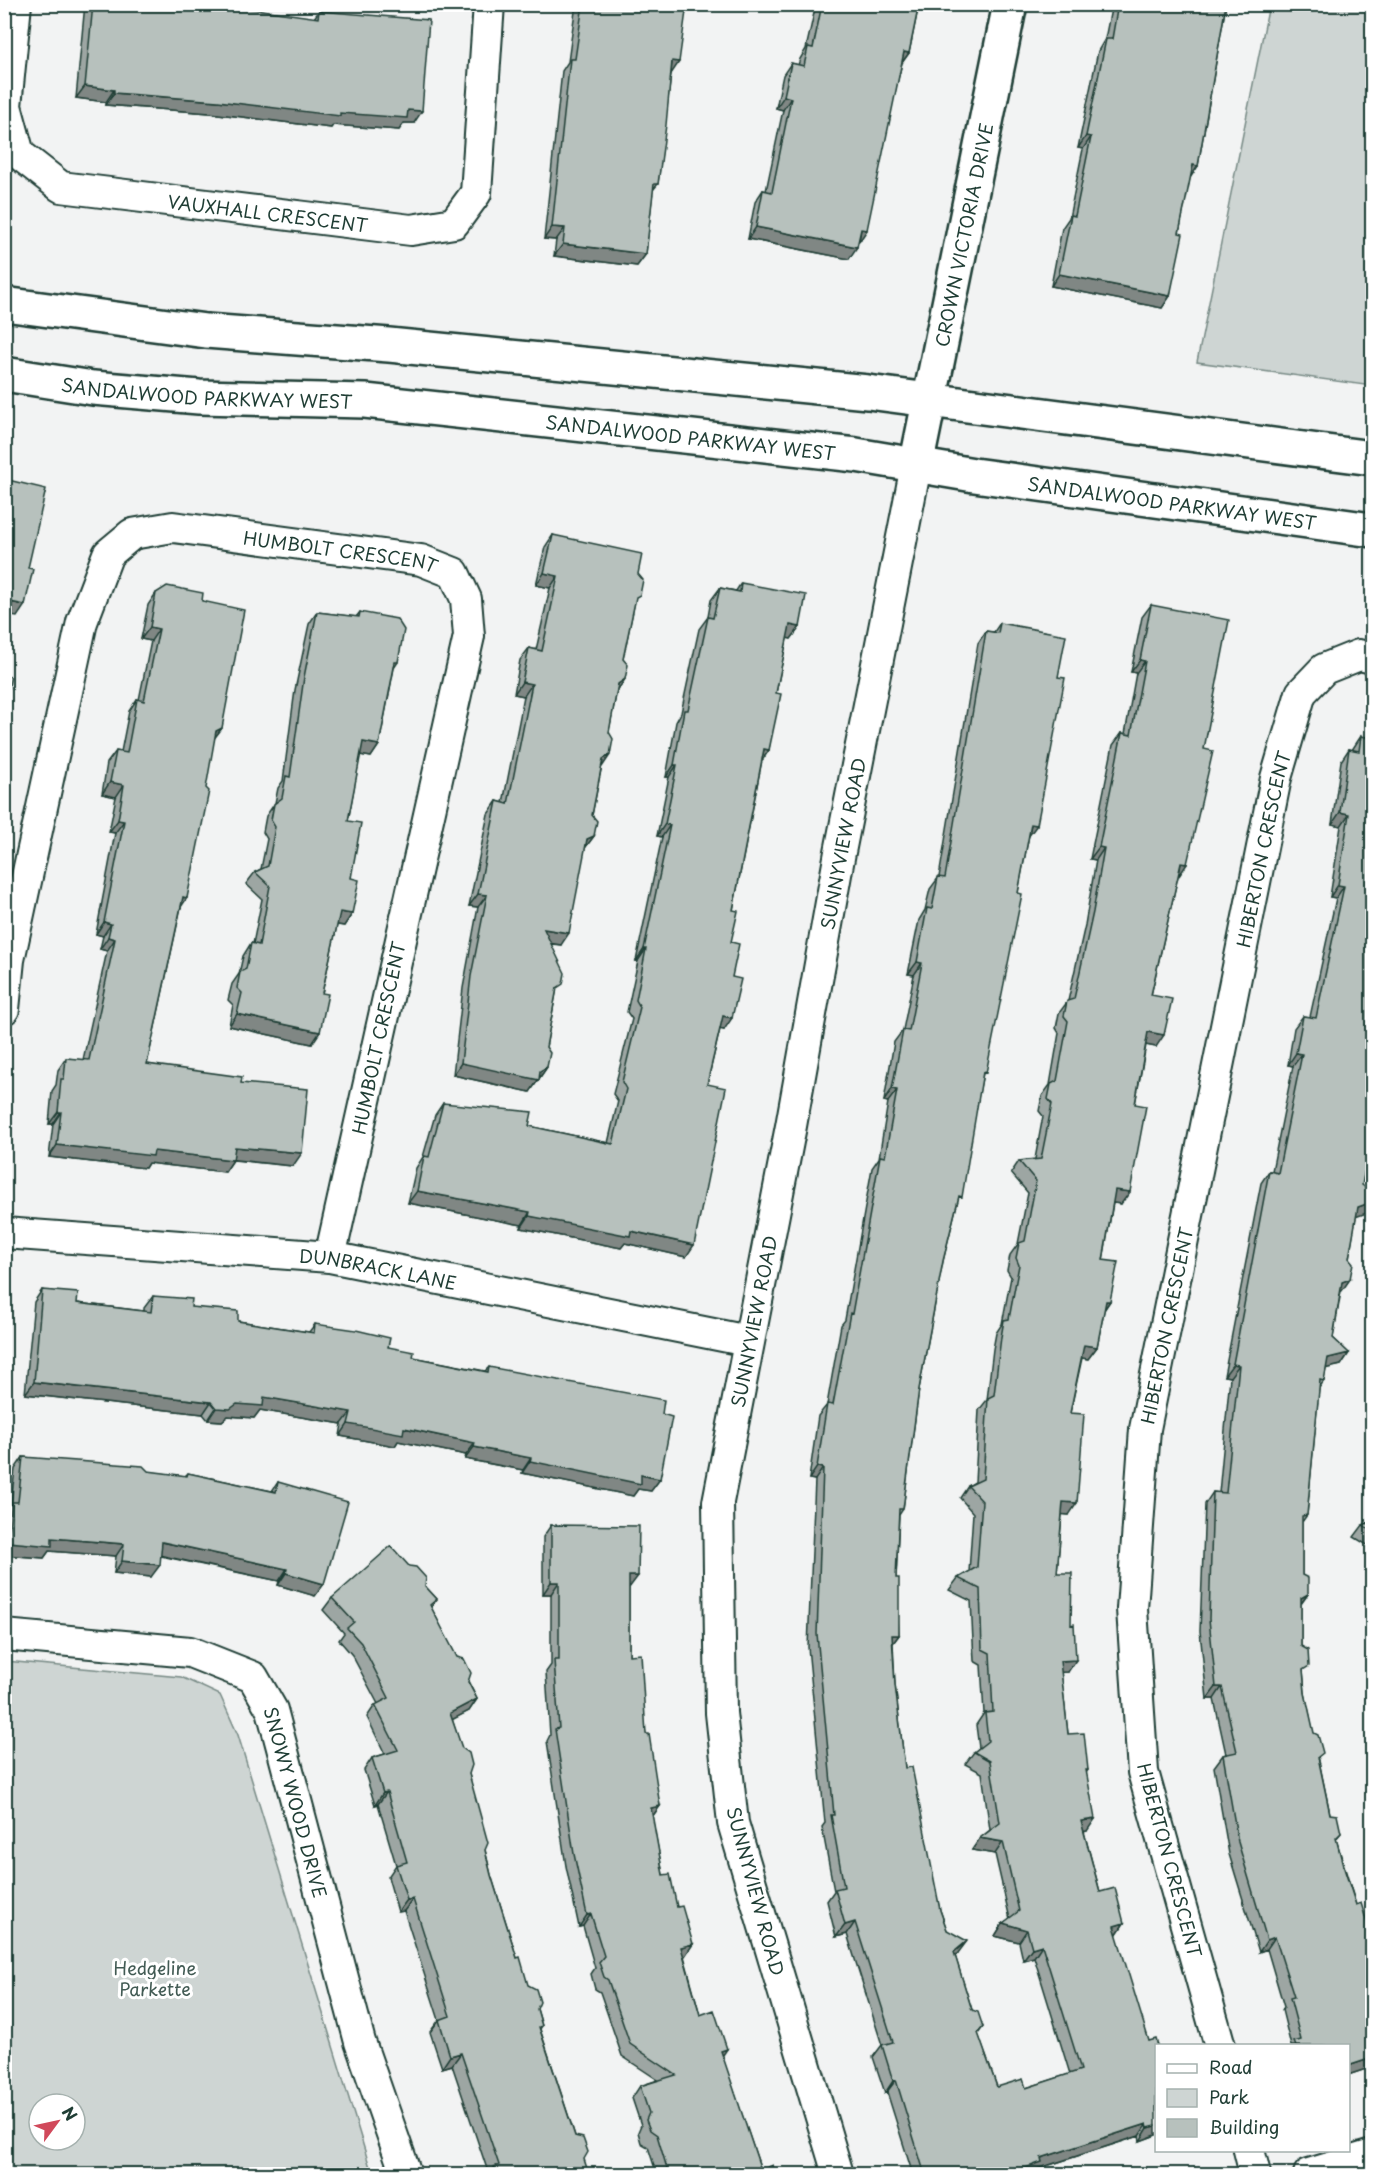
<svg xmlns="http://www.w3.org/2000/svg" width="1377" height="2179" font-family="'Playpen Sans',sans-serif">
<rect width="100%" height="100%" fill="#f2f3f3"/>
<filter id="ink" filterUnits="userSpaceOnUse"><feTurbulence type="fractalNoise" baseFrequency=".0167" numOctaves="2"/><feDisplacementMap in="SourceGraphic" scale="12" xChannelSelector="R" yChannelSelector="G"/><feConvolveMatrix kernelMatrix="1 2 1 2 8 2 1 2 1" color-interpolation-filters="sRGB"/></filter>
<g filter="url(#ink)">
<path fill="#ced5d3" stroke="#768984" stroke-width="1.5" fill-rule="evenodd" d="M1269,5h103v381l-175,-24z
M5,1661l176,16 39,18 18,40 134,439h-367zM39,2104h36v36h-36z"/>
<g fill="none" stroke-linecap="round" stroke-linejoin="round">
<g stroke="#1f3d34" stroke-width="34">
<g id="street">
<path id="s1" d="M16,4l-10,102 13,48 42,33 350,43 43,-7 22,-30 13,-189"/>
<path id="s2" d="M4,1009l5,-49 73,-338 26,-68 24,-20 41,-7 248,33 33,13 12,26 3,37 -139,621"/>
<path id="s3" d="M4,1233l326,24 418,84"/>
<path id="s4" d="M4,1635l186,17 63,25 19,33 88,332 46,132"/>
<path id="s5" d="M1220,2046l-77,-274 -11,-163 13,-180 131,-651 25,-85 23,-24 35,-14 13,3"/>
<path d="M1249,2150l6,24"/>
<path id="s6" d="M838,2174l-105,-351 -12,-110 -3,-211 73,-376 49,-274 76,-386"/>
<path d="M1309,2174l63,-19"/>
</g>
</g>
<g stroke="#1f3d34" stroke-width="38">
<g id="secondary">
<path d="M4,304l202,27 183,14 479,47 504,66"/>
<path id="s7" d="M4,374l89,14 106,9 166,4 491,54 118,20 398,55"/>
<path id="s8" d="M916,466l94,-462"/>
</g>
</g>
<use href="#street" stroke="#fff" stroke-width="30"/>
<use href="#secondary" stroke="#fff" stroke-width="33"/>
</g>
<path fill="#9da6a3" stroke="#1f3d34" stroke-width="1.5" d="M85,4h155l-1,3 75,11 5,-7 95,112h-10l-5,7 -66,-5 -2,3 -121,-15 -104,-8v-3l-30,-4z
M576,4h111l-16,70 -13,110 -5,6 -7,64 -9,12 -83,-10 2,-16 -12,-1 18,-168 6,-9z
M816,4h103l-10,49 -7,10 -44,179 -9,17 -101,-20 7,-37 8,-12 3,1 17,-81 -7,-2 7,-33 8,-12 7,2 2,-6 6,-10z
M1112,4h114l-28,162 -8,11 -11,56 -9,63 -8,12 -111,-22 11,-58 7,-10 14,-69 -5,-1 20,-97 7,-12z
M553,535l85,39 -3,27 -12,58 2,20 -8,11 -25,125 2,21 -9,12 -24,97 -10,-1 5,49 -10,54 1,20 -17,25 -77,-17 10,-87 15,-81 -9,-1 19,-92 9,-13 6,2 21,-107 -10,-2 6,-34 9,-12 7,2 14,-62 -14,-3 9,-38z
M741,583l59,44 -9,12 -4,-1 -11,55 -7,57 -7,10 -29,150 -2,32 1,35 -8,53 -4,-1 -13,55 -21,173 -61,-14 -4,5 -100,-20 1,-3 -114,-22 8,-35 7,-11 12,-42 8,-12 86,23 79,17 10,-42 -5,-7 19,-75 -5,-7 11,-51h-2l26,-124 -5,-1 12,-59h-3l10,-55 5,-9 18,-84 9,-12 3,-17 9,-12 16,3z
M156,593l46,8 20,127 -8,10 -33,169 -34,157 94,19 52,83 -60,-6 -8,12 -77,-9 -3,5 -96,-11 4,-33h-4l3,-33 4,-6 2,-15 8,-12 17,2 24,-109 -7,-2 3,-13 -7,-2 19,-101 -6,-1 7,-35 -14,-3 5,-31 9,-12 5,1 8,-41 8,-12 2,1 12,-59 -10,-2 7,-34z
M1151,605l27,271 -27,119 5,52 -10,-2 -11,59 -14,100 -8,-1 -10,57 7,41 -6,9 -7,37 -9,12 -6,-1 -12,55 -1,102 -7,-1 -5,59 11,99h-7l7,62 20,36 -2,3 1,58 -3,1 16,60 24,31 -8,12 40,200 -16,6 -1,-5 -102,33 -4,6h-120l-26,-83 -2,1 -12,-36 9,-12 -35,-111 -11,3 -9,-36 7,-10 -12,-64 3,-4 -17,-176 7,-167 -6,-1 9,-63 9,-11 14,-80 4,-5 27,-152 7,-10 9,-56 -4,-1 10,-59 9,-12 11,-55 -6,-1 11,-54 6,-10 5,-21 9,-12 39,-234 8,-12 8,1 6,-9 29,212 -47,243 -25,126 -14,57 -24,128 -16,120 -4,6 -3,63 3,57 -6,8 2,42 10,83 35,142 7,20 11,23 -3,3 17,54 11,17 -5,7 19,53 29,1 44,-14 -36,-117 -11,3 -4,-18 -24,-6 8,-13 7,-4 -15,-65 -23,-4 8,-12 10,-8 -8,-57 -17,-9 9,-12 5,-4 -3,-23 8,-12 -3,-48 -7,-4 -3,-60 -22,-11 9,-12 11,-6 4,-59 -13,-15 8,-12 7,-4 4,-72 8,-10 6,-51 3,-16 6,-9 9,-47 -4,-7 3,-15 8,-11 10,-51 -17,-20 8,-12 16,-2 8,-43 -4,-5 3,-15 8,-11 9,-52 -3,-5 3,-15 9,-12 17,-76 11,-65 -6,-1 23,-114 9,-12 3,1 11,-61 -5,-1 11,-55z
M317,612l39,5 4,-5 38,50 -4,6 -15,77 -8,12 -11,-2 -12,66 4,93 -8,12 -7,-1 -15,68 -10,51 -83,-18 4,-21 -5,-5 4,-16 7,-10 4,-18 8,-13 2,1 9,-45 -16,-15 9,-12 6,-3 6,-30 -4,-7 3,-16 9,-13 3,-15 5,-7 12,-91 14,-66z
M1361,736l1,449 10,26 -16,5 -7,42 1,21 -9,12 -8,47 16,15 -8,12 -15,3 -2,13 -5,7 -12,127 -5,7v53l6,19 -7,10v42l4,47 25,121 11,19 -5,6 20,66 16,34v128l-24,8v-29h-57l-9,-36 2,-3 -17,-58 -8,3 -30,-98 -15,-87 9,-12 3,-1 -12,-55h-7l-7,-68 5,-127 8,-12 6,1 11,-116 -6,-1 37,-193 8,-12h3l21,-105 -5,-1 6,-37 9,-12 7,1 26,-119 -6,-1 11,-71 -9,-2 9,-63 8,-12 3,1z
M42,1290l35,13 67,8v-3l9,-12 85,25 71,11 6,-8 73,23 25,10 72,14 4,-4 173,47 -2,65 -9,12 -13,-2 -5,7 -111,-23 1,-3 -58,-11 1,-4 -68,-14 -3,5 -55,-10 2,-12 -82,-14 -6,8 -26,-2 -6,5 -14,-1 -5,-6 -178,-20 9,-92z
M23,1457l162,19 3,-3 84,18 6,-9 46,102 -9,12 -37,-11 1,-4 -118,-25 -10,21 -37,-4 2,-17 -67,-5 -5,7 -40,-3v-43l7,-9 4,-34z
M1372,1521v27l-18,-11 9,-12z
M551,1525l78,63v67l17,79 14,72 -8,11 11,58 30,69 -9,12 16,59 22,41 39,114 15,5h-119l-9,-28 -7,-4 -3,-11 3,-7 -9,-27 8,-12 18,-6 -36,-24 -22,-64 -5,-3 -4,-15 4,-6 -12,-42 -4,1 -13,-61 -19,-125 3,-6 -4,-63 5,-7v-71h-8v-57z
M425,1586l12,13 -6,8 46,92 -8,12 -17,8 17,55 16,76 6,25 26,83 20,51 5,17 -2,3 35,107 14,39h-100l-37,-110 -10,3 -12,-36 9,-12 -35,-109 -6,1 -10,-35 8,-12 -18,-61 -3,1 -11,-35 8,-12 13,-4 -18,-37 8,-12 3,-1 -26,-49 -13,-15 5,-7 -21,-23 9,-12z"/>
<path fill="#808784" stroke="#1f3d34" stroke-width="1.5" d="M904,52l5,1 -9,12z
M672,61l7,1 -8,12z
M85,86l29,4 -8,12 -30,-4z
M114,93l104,8 122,12 68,-3 14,1 -8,12h-10l-5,7 -66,-5 -2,3 -121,-15 -104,-8z
M784,96l7,2 -8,12 -7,-2z
M1086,136l5,1 -8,12 -5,-1z
M1193,165l5,1 -8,12z
M552,227l13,1 -9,12 -12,-1z
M756,227l101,20 -8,12 -101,-20z
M861,229l6,1 -8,12z
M563,244l83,10 -9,12 -83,-10z
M1059,274l111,22 -8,12 -111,-22z
M544,573l14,3 -8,12 -14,-3z
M10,602l15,3 -8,12 -13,-2z
M790,625l10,2 -9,12 -9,-2z
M150,627l9,2 -8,12 -10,-2z
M1140,660l5,1 -9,12 -5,-1z
M625,679l-8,12 1,-7z
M522,682l10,2 -8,12 -10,-2z
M222,728l-9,12 3,-9z
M363,742l16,3 -8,12 -17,-3z
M764,749l5,1 -8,12z
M610,755l-8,12 1,-8z
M674,765h3l-8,12h-3z
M110,782l14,3 -8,12 -14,-3z
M1340,812l9,2 -8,12 -9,-2z
M118,820l6,1 -9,12 -6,-1z
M665,824l5,1 -8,12 -5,-1z
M1031,824l6,1 -9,12z
M594,836l-9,12 2,-9z
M1099,847l5,1 -8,12 -6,-1z
M1181,863l6,1 -8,12z
M1338,885l6,1 -8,12 -6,-1z
M478,894l9,1 -9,12 -9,-1z
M183,897l4,1 -8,12z
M340,912l12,2 -8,12 -12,-2z
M104,922l7,2 -8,12 -7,-2z
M544,929l25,4 -8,12 -25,-4z
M108,937l7,2 -8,12 -7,-2z
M644,949h2l-8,12h-2z
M917,962l5,1 -8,12 -6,-1z
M237,1014l83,18 -8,12 -83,-18z
M723,1016l9,2 -8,12 -10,-2z
M1148,1032l16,3 -8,12 -16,-3z
M1296,1053l6,1 -9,12 -5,-1z
M461,1063l79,8 7,-4 -17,25 -77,-17z
M892,1089l5,1 -9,12 -4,-1z
M58,1112h3l-8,12h-4z
M57,1145l97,6 79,9 -8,12 -77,-9 -3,5 -96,-11z
M235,1147l67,6 -9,13 -67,-7z
M1115,1190l15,2 -9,12 -15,-2z
M417,1191l113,21 -8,13 -114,-22z
M1372,1202v9l-22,8 8,-12z
M529,1216l102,15 63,14 -8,12 -61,-14 -4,5 -100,-20z
M1350,1279l-8,12 -8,3 8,-12z
M1106,1301h4l-9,13z
M1084,1345l13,2 -9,12 -12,-2z
M1349,1353l-8,12 -21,5 8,-12z
M1233,1364l6,1 -9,12 -6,-1z
M34,1382l177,20 -8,12 -178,-20z
M264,1397l87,15 -9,12 -82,-14 -6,8 -26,-2 -6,5 -14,-1 8,-12z
M348,1424l56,4 71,15 -9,12 -68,-14 -3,5 -55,-10z
M474,1447l57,11 -8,12 -58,-11z
M530,1461l111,14 19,4 -9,12 -13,-2 -5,7 -111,-23z
M817,1467l6,1 -8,12 -6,-1z
M1063,1502l14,1 -8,12 -15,-1z
M52,1538l72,6 -8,12 -67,-5 -5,7 -40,-3v-7l4,-6z
M162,1542l125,27 -8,12 -125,-27z
M122,1561l38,4 -9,12 -37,-4z
M286,1573l38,11 -9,12 -37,-11z
M629,1576h9l-9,12h-9z
M551,1582h8l-8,12h-8z
M1308,1594l-9,12 2,-8z
M892,1635h7l-9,12z
M1076,1660l-8,12 -17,1 9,-12z
M1216,1687h6l-8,12h-7z
M477,1699l-8,12 -27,14 8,-12z
M387,1792l-9,12 -3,1 8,-12z
M660,1806l-9,12v-10z
M1095,1819l-8,12 -14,2 8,-12z
M980,1838l23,4 -8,12 -23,-4z
M413,1899l-9,12 -6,1 9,-12z
M591,1914l-8,12 -4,1 8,-12z
M855,1922l-8,12 -11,3 9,-12z
M1003,1923l24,7 -8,12 -24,-6z
M1124,1923l-8,12 -2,-9z
M1275,1937l-8,12 -8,3 8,-12z
M967,1941l-9,12 -13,11 9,-12z
M693,1944l-8,12 -12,3 8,-12z
M1042,1945l-8,12 -11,3 9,-12z
M727,2049l-8,12 2,-10z
M461,2053l-9,12 -10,3 8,-12z
M1372,2058v9l-24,8v-9z
M896,2080l-9,12 -2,1 8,-12z
M1147,2124l-8,12 -102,33 -4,6h-19l3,-4 24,-13z
M1156,2126v9l-16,6 8,-13z"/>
<path fill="#b7c1bd" stroke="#1f3d34" stroke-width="1.5" d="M93,4h147l-1,3 79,11 1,-7 110,9 -7,91 -14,-1 -1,8 -67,-5v3l-122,-15 -104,-8v-3l-29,-4z
M583,4h104l-8,58 -7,-1 -6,64 -8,59h-4l-8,70 -83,-10 2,-16 -13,-1 18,-168h5z
M822,4h97l-10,49 -5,-1 -37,178 -6,-1 -4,18 -101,-20 7,-37 9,2 19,-94 -7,-2 7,-33 13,3 4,-19 5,1z
M1118,4h108l-28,162 -5,-1 -14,68 4,1 -13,62 -111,-22 12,-59 4,1 16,-79 -5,-1 20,-97h6z
M4,479l42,10 -18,79 5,1 -8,36 -15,-3 -6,27z
M553,535l89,19 -4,20 5,6 -3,15 -4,2 -13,62 5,6 -3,14 -7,5 -9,48 4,7 -3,16 -7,4 -11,56 5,6 -3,15 -7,3 -18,94 -25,-4 21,44 -2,11 -6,4 -11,59 4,6 -3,14 -7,4 -1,9 -78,-17 10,-87 16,-81 -9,-1 19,-93 11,3 24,-120 -10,-2 7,-34 13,3 16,-75 -14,-3z
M741,583l65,12 -6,32 -10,-2 -14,68 5,1 -12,56 -5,-1 -31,161 5,1 -7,31 8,2 -7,33 9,2 -9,39 -9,-2 -16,68 19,4 -32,157 -63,-14 -1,5 -101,-20 1,-4 -113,-21 7,-35 5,1 14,-54 89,9 -3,14 84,18 13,-55 -4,-7 18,-75 -4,-7 10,-51h-2l26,-124 -5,-1 12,-59h-3l10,-55h4l20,-93 5,1 7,-30 20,4z
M167,586l36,7 -1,8 42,9 -22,118 -6,3 -10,57 3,3 -22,107 -4,-1 -36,167 95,13 -1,6 67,6 -6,64 -67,-6 -2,13 -79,-9 -1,5 -96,-11 4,-33h-3l3,-33h3l2,-21 23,2 26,-121 -7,-2 3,-13 -7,-2 20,-101 -6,-1 6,-35 -14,-3 6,-31 11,2 10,-54 7,2 15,-72 -9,-2 6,-34z
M1151,605l78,15 -25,129 9,2 -26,113 -6,-1 -30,132 21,4 -8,36 -16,-3 -13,72 11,2 -16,86 -15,-2 -12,70 15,2 -8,39h-4l-9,46 -13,-2 -14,68 14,1 -7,89 -14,-1 -6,71h15l-1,52 3,-1 2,36 -16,1 8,73 16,-1 4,37h-2l9,49 -14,2 19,71 15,-4 9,35 -10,3 35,115 7,-2 2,7h-2v80l-8,2 -1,-4 -106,34 1,4 -25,9 1,4h-93l-29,-95 -3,1 -11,-36 11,-3 -38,-120 -10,3 -10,-36 9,-2 -13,-72h3l-17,-181 6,-166 -6,-1 10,-63 6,1 17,-92 2,1 28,-158 5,1 12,-67 -5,-1 11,-59 6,1 13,-68 -5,-1 10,-54 5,1 6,-32 7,1 41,-247 12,2 2,-10 66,12 -8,42 7,1 -28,147 -6,-1 -13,69 4,1 -36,179 -3,-1 -21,125 -3,-1 -16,65 -24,128 -16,120h-4l-3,69h3v57h-7l3,50 10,83 7,-1 28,143 7,20 20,11 -13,11 18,58 6,2 5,15 -5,6 19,54 26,-8 3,9 55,-18 -39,-125 -10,3 -5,-18 -24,-7 16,-12 -16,-69 -23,-4 20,-15 -10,-62 -16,-9 14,-11 -3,-28 8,-1 -3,-59 -8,-4 -2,-60 -22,-11 19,-11 5,-66 -14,-15 15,-7 5,-81 6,-3 7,-58 3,-17 5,-1 10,-54 -3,-7 3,-15 6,-2 11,-60 -17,-20 22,-2 11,-55 -4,-5 3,-15 6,-3 11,-60 -4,-5 3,-15 7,-2 19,-87 11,-64 -5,-1 23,-114 9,2 14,-74 -5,-1z
M317,612l42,5 1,-5 37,7 7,11 -6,32h-3l-16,83 -16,-3 -15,79 13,2 -10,55 8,2 -7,34 -12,-2 -18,81 6,1 -8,38 -83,-18 5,-21 -5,-5 3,-16 6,-3 5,-26 8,2 11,-59 -15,-14 13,-6 7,-39 -4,-7 3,-16 8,-6 4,-22 4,1 14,-100z
M4,675l7,2 -7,32z
M1361,736l11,2v395l-10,52 10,8v9l-14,5 -9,51 4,5 -3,16 -8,3 -9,56 16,15 -21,5 -4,23 -4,-1 -13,135 -5,1v59l6,3v16l-7,4v48l7,4 1,16 -6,4 2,23 9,40 4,2 5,18 -5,4 12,57 7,1 4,18 -5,5 7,27 13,40 5,-2 11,36v119l-24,8v-20h-52l-2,-4 7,-2 -11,-42 4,-1 -19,-60 -8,3 -29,-98 -15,-87 14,-3 -15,-65h-6l-7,-68 4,-127 13,1 13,-128 -6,-1 36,-193 9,2 24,-119 -6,-1 7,-37 13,2 28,-132 -6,-1 11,-71 -9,-2 9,-63 10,2z
M42,1290l36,3 -1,10 74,9 2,-16 39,3 -1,8 47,4v10l76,12 1,-9 41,6 34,8 -2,9 26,5 -1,5 75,15 1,-5 175,33 -2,14 10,3 -12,62 -19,-4v9l-111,-23 1,-3 -57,-11 1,-4 -71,-15 -1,6 -55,-10 3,-12 -87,-15 -1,9 -26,-2 -7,5 -14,-1 -5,-6 -177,-20z
M23,1457l120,9 5,5 39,5 1,-3 88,19 2,-10 70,20 -24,82 -38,-11 1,-4 -125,-27 -2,23 -38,-4 2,-17 -72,-6v8l-44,-4 4,-40h6z
M1372,1521v10l-9,-6z
M551,1525l88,1 -1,50h-9v79l12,-1 5,80h3l11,72 -9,2 12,67 7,-1 7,33 5,-1 11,38 -12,3 19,68 14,-5 13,39 -6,2 40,119 12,-5 3,10h-107l-12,-40 -7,-5 -4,-10 3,-7 -9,-27 36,-11 -46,-31 -22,-64 -4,-3 -5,-15 5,-6 -13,-42 -4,1 -13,-61 -19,-125 4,-1 -5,-68h5v-78h-8z
M391,1546l18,20 7,1 10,11 -1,8 12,13 -7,6 27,52 7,2 7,14 -3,9 9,17 -27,14 12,35 7,5 3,12 -3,9 19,69 -3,7 6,25 26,83 3,-1 8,28 8,4 4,13 -3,7 5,17 -3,1 36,109 8,2 5,14 -4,7 5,16h-93l-2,-8 5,-2 -38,-112 -11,3 -11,-36 11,-4 -37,-117 -6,1 -11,-35 11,-3 -20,-70 -4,1 -11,-35 26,-8 -23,-45 14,-7 -28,-55 -14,-15 7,-6 -22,-24z"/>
</g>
<g text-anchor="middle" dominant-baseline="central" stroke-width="6" stroke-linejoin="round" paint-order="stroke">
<g font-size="18" fill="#1f3d34" stroke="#fff">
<text stroke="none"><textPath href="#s1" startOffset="414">VAUXHALL CRESCENT</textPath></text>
<text stroke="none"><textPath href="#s8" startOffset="236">CROWN VICTORIA DRIVE</textPath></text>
<text stroke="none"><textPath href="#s7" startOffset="204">SANDALWOOD PARKWAY WEST</textPath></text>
<text stroke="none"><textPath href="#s7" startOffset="690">SANDALWOOD PARKWAY WEST</textPath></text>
<text stroke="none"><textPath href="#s7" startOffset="1176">SANDALWOOD PARKWAY WEST</textPath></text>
<text stroke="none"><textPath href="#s2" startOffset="710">HUMBOLT CRESCENT</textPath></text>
<text stroke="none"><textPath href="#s6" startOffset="1358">SUNNYVIEW ROAD</textPath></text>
<text stroke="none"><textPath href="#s5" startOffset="1220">HIBERTON CRESCENT</textPath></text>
<text transform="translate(378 1038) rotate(-78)">HUMBOLT CRESCENT</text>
<text stroke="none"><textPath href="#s3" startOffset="376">DUNBRACK LANE</textPath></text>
<text stroke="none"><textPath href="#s6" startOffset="872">SUNNYVIEW ROAD</textPath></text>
<text stroke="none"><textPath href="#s5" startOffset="734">HIBERTON CRESCENT</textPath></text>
<text stroke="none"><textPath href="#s4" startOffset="388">SNOWY WOOD DRIVE</textPath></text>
<text transform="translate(1170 1860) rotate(75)">HIBERTON CRESCENT</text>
<text transform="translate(756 1891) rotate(75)">SUNNYVIEW ROAD</text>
</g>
<g font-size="18" fill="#425b54" stroke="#fff">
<text x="155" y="1967">Hedgeline<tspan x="155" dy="21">Parkette</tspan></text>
</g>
</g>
<rect width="1377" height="2179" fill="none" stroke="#fff" stroke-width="24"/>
<rect x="12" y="12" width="1353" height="2155" fill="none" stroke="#1f3d34" stroke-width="2" filter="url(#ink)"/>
<rect x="1155" y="2044" width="195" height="108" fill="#ffffff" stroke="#a5b1ae" stroke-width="1.5"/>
<rect x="1167" y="2064" width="30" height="9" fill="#ffffff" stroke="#a5b1ae" stroke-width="1.5"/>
<text x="1209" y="2074" font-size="18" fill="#1f3d34">Road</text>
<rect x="1167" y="2089" width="30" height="18" fill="#ced5d3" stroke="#a5b1ae" stroke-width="1.5"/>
<text x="1209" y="2104" font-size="18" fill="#1f3d34">Park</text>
<rect x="1167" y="2119" width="30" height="18" fill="#b7c1bd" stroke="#a5b1ae" stroke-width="1.5"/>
<text x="1209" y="2134" font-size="18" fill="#1f3d34">Building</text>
<g transform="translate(57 2122) rotate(57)"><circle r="28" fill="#ffffff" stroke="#a5b1ae" stroke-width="1.5"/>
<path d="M0-4.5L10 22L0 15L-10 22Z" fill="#d1495b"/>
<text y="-9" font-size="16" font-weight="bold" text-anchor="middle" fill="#1f3d34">N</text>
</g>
</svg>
